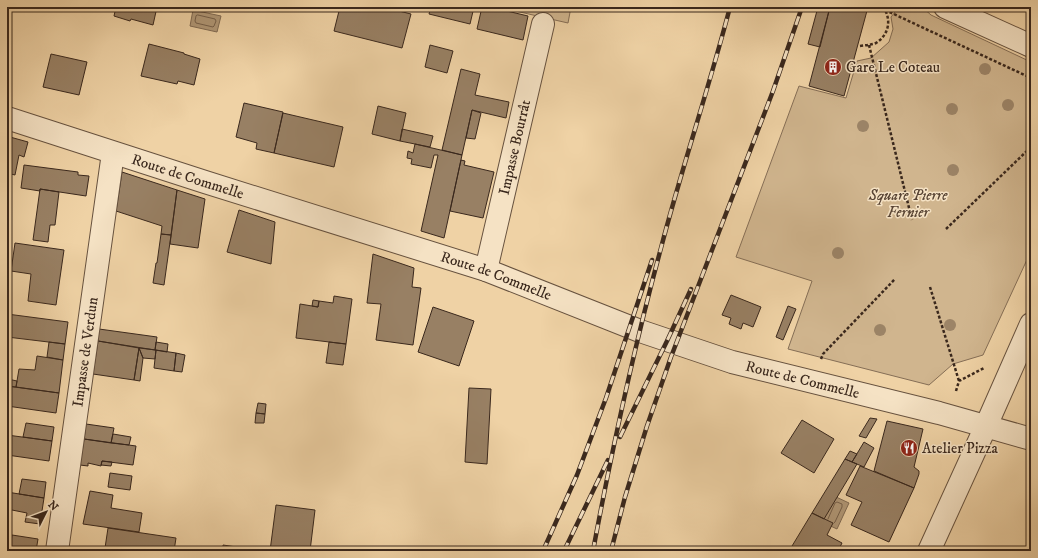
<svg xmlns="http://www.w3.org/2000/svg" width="1038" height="558" font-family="'IM FELL DW Pica',serif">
<rect width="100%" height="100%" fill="#efd2a5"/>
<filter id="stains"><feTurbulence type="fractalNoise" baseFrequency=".005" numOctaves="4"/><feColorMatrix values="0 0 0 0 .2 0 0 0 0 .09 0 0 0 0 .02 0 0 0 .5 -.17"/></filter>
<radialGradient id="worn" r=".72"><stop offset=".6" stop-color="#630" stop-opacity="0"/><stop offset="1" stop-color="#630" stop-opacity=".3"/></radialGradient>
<path fill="#d0b58e" stroke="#856e56" d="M498,7h73l-3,16z
M899,7h23l9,8 100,47v189l-48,104 -30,9 -24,21 -141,-36 24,-68 -76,-24 63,-171 47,12 11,-37 14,-3 18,-16 4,-13 -2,-12z"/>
<path fill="#b19877" stroke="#816b53" d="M193,10l28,6 -4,16 -27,-6z
M834,496l15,7 -12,26 -15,-7z"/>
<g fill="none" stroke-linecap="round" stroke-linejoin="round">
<path stroke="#76604a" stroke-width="1" d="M198,15l17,4 1,2 -2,5 -1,1 -17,-4 -1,-2 1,-5z
M828,519l7,-16 2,-1 5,2v3l-7,15 -1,1"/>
</g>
<path fill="#988064" stroke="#3a281d" d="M116,7h41l-4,18 -22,-6 -1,2 -16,-5z
M340,7h43l28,7 -9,34 -68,-17z
M431,7h43l-4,17 -41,-10z
M482,7h8l38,9 -5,24 -46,-11z
M818,7h12l-10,40 -12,-3z
M830,7h38l-24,89 -35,-10z
M149,44l35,9v1l16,5 -6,26 -16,-4 -1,3 -36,-8z
M430,45l23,6 -6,22 -22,-6z
M51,54l36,8 -8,33 -36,-8z
M461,69l19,5 -5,21 34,7 -3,16 -34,-8 -10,45 -20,-5z
M244,103l39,9 -9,41 -18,-4 1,-6 -21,-6z
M378,106l28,7 -6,28 -28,-7z
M472,110l9,3 -6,26 -9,-1z
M283,113l60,14 -9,40 -60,-14z
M402,129l31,7 -3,11 -30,-6z
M7,136l3,1 -3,16z
M10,137l18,5 -4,15 -5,-2 -4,20 -8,-2v-20z
M415,144l47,11 -18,83 -23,-7 17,-76h-4l-3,13 -20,-4 1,-5 -5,-1 1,-7 5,2z
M461,160l4,1 -1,4 30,7 -11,46 -33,-7z
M24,165l54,7v3l11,1 -3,20 -46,-7v2l-19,-3z
M122,172l55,18 -6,45 -10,-1 1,-8 -46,-15z
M40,189l19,3 -4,33h-5l-2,17 -15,-2z
M177,190l28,9 -7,49 -28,-4z
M239,210l36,12 -4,42 -44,-12z
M161,234l10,1 -7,50 -11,-2 3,-20h1z
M15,243l49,7 -8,55 -28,-4 3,-27 -20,-3z
M373,254l41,14 -2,19 9,1 -8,57 -37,-5 5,-36 -14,-1z
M731,295l30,12 -8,20 -10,-4 -2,6 -12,-5 2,-6 -9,-3z
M334,296l18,3 -6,45 -50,-6 4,-34 18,3 1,-6 14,2z
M313,300l6,1 -1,6 -6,-1z
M788,306l8,3 -13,31 -7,-3z
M433,307l41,14 -15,45 -41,-14z
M7,314l61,8 -3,22 -58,-7z
M99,329l58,8 -2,13 -57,-9z
M98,341l41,7 -5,32 -41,-6z
M49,342l16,2 -2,16 -16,-3z
M156,342l12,2 -1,8 -12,-2z
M329,342l17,2 -3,21 -17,-2z
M139,348l4,10 -3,23 -6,-1z
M139,348l17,2 -1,9 -12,-1z
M156,350l20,3 -2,18 -20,-3z
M176,353l9,2 -3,17 -8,-1z
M37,356l26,4 -4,33 -43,-6 3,-18 16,1z
M8,379l9,2 -1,6 -9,-1z
M7,386l52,7 -3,20 -49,-7z
M469,388l22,1 -4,75 -22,-2z
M258,403l8,1 -1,10 -9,-1z
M256,413l9,1 -1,9h-9z
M870,418l7,1 -11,19 -7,-2z
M802,420l32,19 -20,34 -33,-20z
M887,421l36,8 -9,38 5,4v3l-5,14 -40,-17z
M26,423l28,4 -2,14 -29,-4z
M86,424l28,4 -3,15 -27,-4z
M113,434l18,3 -2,8 -18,-2z
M7,435l45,6 -3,20 -42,-6z
M84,439l52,7 -3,19 -31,-4 -1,5 -13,-3v3l-8,-1z
M864,442l10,6 -10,19 -12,-5z
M850,451l7,3 -5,8 -7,-3z
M845,459l12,5 -33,55 -12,-6z
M102,461l10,1 -1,4 -10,-1z
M860,466l54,22 -25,54 -38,-17 11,-23 -16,-7z
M110,473l22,3 -2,14 -22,-3z
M22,479l24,3 -2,16 -25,-4z
M90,491l23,4 -2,13 31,5 -3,19 -56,-8z
M7,492l37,6 -4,26 -15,-2 2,-9 -20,-4z
M276,505l39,5 -5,41h-40z
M812,513l21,10 -6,12 15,8 -4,8h-49z
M108,528l68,10 -2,13h-63l1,-2 -7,-1z
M12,535l26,4 -2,12h-29v-2l3,1z
M223,545l20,3v3h-20z
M101,548l11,1 -1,2h-10z"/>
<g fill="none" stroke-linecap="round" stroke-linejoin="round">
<g stroke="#67523f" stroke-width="24">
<g id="minor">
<path d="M945,7l86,39"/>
<path id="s1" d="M7,118l198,64 281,88 154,61 92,31 207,51 92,26"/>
<path id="s2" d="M486,270l57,-246"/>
<path id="s3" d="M57,551l56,-398"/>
<path d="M929,551l57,-125 45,-102"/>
</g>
</g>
<path stroke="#3a281d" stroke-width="2.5" stroke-dasharray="3 2" stroke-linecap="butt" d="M885,10l146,68
M869,45l43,175
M860,46c6,-1 11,-1 16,-3 13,-8 16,-24 7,-36
M946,229l85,-82
M930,287l29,94
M821,359l2,-5 72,-75
M956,391l3,-10 25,-13"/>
<use href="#minor" stroke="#f5e2c4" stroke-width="22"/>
<g stroke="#3a281d" stroke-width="4.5">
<path id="rail" d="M620,437l47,-96 24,-52
M543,551l34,-76 29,-77 46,-138
M564,551l44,-91
M593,551c19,-102 41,-203 68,-303 21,-81 48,-160 69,-241
M611,551l14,-54 22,-71 24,-69 102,-266 29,-84"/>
</g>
<use href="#rail" stroke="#f5e2c4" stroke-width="3" stroke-dasharray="9" stroke-linecap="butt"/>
</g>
<g fill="#9c8467">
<circle cx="985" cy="69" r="6"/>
<circle cx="1008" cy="105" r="6"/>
<circle cx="952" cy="109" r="6"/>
<circle cx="863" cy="126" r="6"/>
<circle cx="953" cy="170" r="6"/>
<circle cx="838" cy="253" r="6"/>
<circle cx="950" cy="325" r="6"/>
<circle cx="880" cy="330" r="6"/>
</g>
<defs>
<g id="building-disc" transform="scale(0.9)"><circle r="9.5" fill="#8f2418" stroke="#f5e2c4"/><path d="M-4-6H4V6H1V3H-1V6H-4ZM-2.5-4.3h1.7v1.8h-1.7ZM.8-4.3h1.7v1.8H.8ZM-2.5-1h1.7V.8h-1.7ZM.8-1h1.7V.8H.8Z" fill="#fff"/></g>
<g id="restaurant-disc" transform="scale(0.9)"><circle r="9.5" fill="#8f2418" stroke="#f5e2c4"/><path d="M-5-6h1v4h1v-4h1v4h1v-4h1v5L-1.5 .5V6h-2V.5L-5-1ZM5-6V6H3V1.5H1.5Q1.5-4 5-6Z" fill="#fff"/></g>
</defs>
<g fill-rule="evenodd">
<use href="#building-disc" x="833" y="67"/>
<use href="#restaurant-disc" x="909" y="448"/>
</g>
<g text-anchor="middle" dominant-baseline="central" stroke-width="3" stroke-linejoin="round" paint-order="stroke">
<g font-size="15" fill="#3a281d" stroke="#f5e2c4" text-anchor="start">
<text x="846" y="67">Gare Le Coteau</text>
<text x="922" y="448">Atelier Pizza</text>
</g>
<g font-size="15" fill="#3a281d" stroke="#f5e2c4">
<text stroke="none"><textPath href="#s2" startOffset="126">Impasse Bourrât</textPath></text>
<text stroke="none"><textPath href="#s1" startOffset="190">Route de Commelle</textPath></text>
<text stroke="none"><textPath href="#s1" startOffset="514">Route de Commelle</textPath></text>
<text stroke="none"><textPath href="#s3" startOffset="201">Impasse de Verdun</textPath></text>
<text stroke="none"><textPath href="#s1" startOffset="838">Route de Commelle</textPath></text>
</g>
<g font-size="15" font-style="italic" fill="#584434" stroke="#f5e2c4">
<text x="908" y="195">Square Pierre<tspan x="908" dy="17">Fernier</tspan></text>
</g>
</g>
<rect width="1038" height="558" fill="none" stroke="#efd2a5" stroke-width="24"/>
<rect x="8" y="8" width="1022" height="542" fill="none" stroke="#3a281d" stroke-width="2"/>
<rect x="12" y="12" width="1014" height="534" fill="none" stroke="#3a281d"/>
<g transform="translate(46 512) rotate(48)" stroke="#f5e2c4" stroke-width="3" paint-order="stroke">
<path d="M0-3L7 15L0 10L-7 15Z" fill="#3a281d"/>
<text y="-6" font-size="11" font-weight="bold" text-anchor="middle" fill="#3a281d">N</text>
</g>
<rect width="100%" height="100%" filter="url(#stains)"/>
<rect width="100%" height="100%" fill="url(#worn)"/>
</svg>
